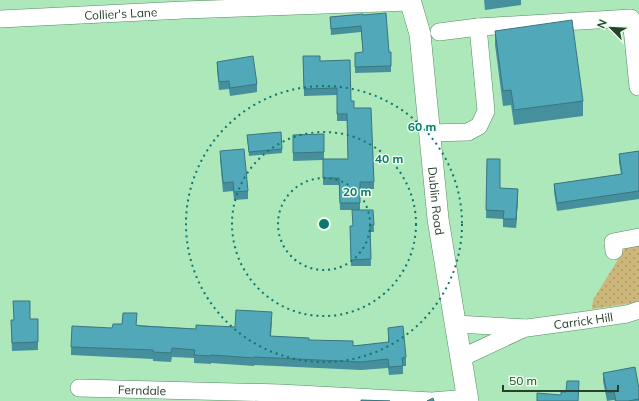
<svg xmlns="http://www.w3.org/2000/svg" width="639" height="401" font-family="Mulish,sans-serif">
<defs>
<pattern id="grass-dots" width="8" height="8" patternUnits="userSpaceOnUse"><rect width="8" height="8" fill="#ccb67a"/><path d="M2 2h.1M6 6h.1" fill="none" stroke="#a69564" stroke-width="1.8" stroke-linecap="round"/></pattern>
</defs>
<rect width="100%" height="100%" fill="#ace8b9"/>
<path fill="url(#grass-dots)" d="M639,243v59l-47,7 1,-9 34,-55z"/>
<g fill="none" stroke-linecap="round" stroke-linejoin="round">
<g stroke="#548c61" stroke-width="18">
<g id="minor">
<path id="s1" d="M0,19l184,-9 226,-8"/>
<path d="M439,32l39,-5 153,-9 7,69"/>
<path d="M430,133l38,-1 11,-6 7,-15 -8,-84"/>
<path d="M614,251l-1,-9 26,-5"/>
<path id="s2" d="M456,324l71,4 59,-8 41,-6 12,-4"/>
<path d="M461,358l64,-30"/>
<path id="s3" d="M79,388l201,5 152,8 36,-3"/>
</g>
</g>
<g stroke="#548c61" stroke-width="22">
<g id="major">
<path id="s4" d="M410,0l10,34 18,185 30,182"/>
</g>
</g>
<use href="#minor" stroke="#fff" stroke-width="17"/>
<use href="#major" stroke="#fff" stroke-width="21"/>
</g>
<path fill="#46909e" d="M484,0h37v5l-36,5z
M363,15l26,37h2v20l-36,1v-20l8,-1 -2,-20 -30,3 -1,-18z
M495,31l88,70v15l-69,9 -3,-20 -8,1 -8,-61z
M303,56l17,5 31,40 3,7 20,74v7h-14v21h-20l-1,-25h-16v-25l-30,1v-26l31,-1v25h24l-1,-38h-10v-26l-33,1z
M217,62l40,22v8l-27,4 -1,-7 -10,1 -2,-20z
M247,135l35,14v4l-33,3z
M220,151l28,40v8l-14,1 -1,-9 -10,1 -3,-33z
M639,151v48l-82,12 -3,-19v-8l67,-10 -2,-12v-8z
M487,159l13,29 18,10 -2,30 -13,-1v-8l-17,-1z
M373,210l1,22h-4l1,34h-20l-1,-40h2z
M38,319v31l-26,1 -1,-31z
M272,321l-1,15 38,4 44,6 35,-3v-15l18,29v9h-3v8l-14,1 -1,-7 -27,2 -107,-5v1l-43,-3v1l-17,-1v-5l-22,-1 -1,5 -18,-1v-2l-82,-4v-8l41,-19 10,-4 74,5 39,-2z
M603,373l36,16v12h-24l-1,-1 -7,1 -4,-20z"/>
<path fill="#397681" d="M518,189v9l-2,30v-9z"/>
<path fill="#51a8b8" stroke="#397681" d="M386,13l3,39h2v14l-36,1v-14l8,-1 -2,-26 -30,3 -1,-12 33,-3v1z
M572,20l11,81 -69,9 -3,-20 -8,1 -8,-60z
M253,56l4,28 -27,4 -1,-7 -10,1 -2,-20z
M303,56h17v5l30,-1 1,41h3v7h17l3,74h-14v21h-20l-1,-25h-16v-19h25l-1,-45h-10v-26l-33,1z
M281,132l1,17 -33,3 -2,-17z
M324,134v18l-31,1v-18z
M244,149l4,42 -14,1 -1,-10 -10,1 -3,-32z
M639,151v40l-82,12 -3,-19 68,-10 -3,-20z
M487,159h13v29l18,1 -2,30h-13l1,-8 -18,-1z
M352,210h21l1,15h-4l1,34 -20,1 -1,-34h3z
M13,301h17v18h8v23l-26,1 -1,-23h3z
M236,310l36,2 -2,24 39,2v2l44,1v5l36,-4 -1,-14 15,-2 3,31 -4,1 1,8 -14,1 -1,-8 -27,3 -107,-5v1l-43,-3v1l-17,-1 1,-5 -23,-2 -1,5 -18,-1v-2l-82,-3 1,-21 40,2 1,-4h9l1,-11h14l-1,12 5,1 55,3v-4l39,2z
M635,367l4,22v10l-11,2h-12l-2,-9 -7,1 -4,-20z
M567,381h12l-1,20h-41v-8l24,2v-3h5z
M433,398l1,3h-7z
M361,400l29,1h-29z"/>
<g fill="none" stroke="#0f766e" stroke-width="2" stroke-dasharray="2 4">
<circle cx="324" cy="224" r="46"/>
<circle cx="324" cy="224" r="92"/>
<circle cx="324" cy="224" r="138"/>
</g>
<g text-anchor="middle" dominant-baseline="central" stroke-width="3" stroke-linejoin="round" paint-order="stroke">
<g font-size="12" fill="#28402d" stroke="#e8ffec">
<text stroke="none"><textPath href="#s1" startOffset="121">Collier's Lane</textPath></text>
<text stroke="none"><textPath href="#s4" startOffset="203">Dublin Road</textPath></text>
<text stroke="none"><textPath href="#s2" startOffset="128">Carrick Hill</textPath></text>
<text stroke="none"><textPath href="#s3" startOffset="63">Ferndale</textPath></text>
</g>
</g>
<circle cx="324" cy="224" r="6" fill="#0f766e" stroke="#e8ffec" stroke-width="2"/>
<g font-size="12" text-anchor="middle" font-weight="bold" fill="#0f766e" stroke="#e8ffec" stroke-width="3" stroke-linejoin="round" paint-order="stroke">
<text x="422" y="131">60 m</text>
<text x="389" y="163">40 m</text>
<text x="357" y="196">20 m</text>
</g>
<g transform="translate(611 28) rotate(294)" stroke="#e8ffec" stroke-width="3" paint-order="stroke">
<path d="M0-3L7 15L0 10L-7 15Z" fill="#28402d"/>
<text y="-6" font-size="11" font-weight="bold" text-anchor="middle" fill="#28402d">N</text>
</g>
<path d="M503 385v6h115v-6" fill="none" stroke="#28402d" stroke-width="2"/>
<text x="509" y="385" font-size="12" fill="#28402d" stroke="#e8ffec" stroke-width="3" paint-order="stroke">50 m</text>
</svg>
